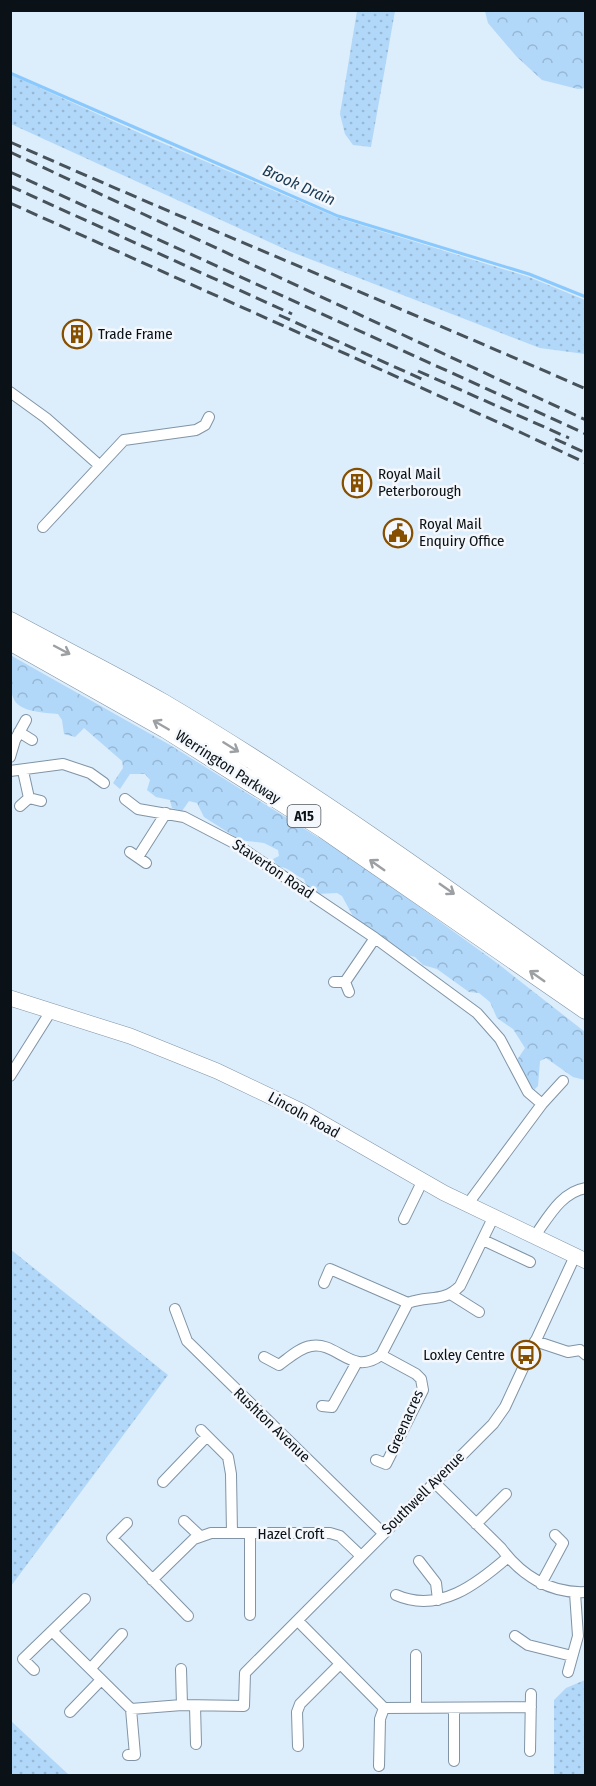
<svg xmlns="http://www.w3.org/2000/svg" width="596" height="1786" font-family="'Fira Sans Condensed',sans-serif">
<defs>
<pattern id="grass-dots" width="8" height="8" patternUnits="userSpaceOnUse" patternTransform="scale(1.5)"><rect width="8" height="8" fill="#b1d7f9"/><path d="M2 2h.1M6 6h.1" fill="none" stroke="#97b8d5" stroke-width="1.8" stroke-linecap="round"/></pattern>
<pattern id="forest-crowns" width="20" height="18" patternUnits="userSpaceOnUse" patternTransform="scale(1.5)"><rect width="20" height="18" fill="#b1d7f9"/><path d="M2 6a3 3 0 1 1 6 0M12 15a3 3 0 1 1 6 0" fill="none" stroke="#97b8d5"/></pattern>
</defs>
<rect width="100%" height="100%" fill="#dcedfc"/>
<path fill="url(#grass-dots)" d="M357,11h38l-24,136 -18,-2 -8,-11 -5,-20z
M11,75l142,64 185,79 191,59 56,23v54l-45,-6 -251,-97 -278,-127z
M10,1249l158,126 -157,211h-1z
M585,1680v95h-31v-75l12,-12z
M11,1721l58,54h-58z"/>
<path fill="url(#forest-crowns)" d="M485,11h100v77l-7,1 -36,-9 -26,-24 -28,-33z
M10,655l160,90 186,116 141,102 88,69v48l-12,-3 -27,-19 -6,3 -2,25 -4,4 -8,-5 -9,-25 8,-12 -12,-19 -16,-11 -7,-16 -11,-9 -10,-1 -32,-23 -14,-4 -8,-8 -12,-3 -49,-36 -12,-22 -5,-3 -20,1 -10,-6 -3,-9c-11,-4 -14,-12 -26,-12l-5,-8 6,-3 -1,-6 -14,-7 -24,-3 -36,-23 -7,-14 -8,-2 -7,10 -10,-3 -2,-8 -14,-3 -9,-7 3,-10 -5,-6h-15l-10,15 -7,-6 10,-15 -1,-7 -38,-33 -9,9 -11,-3 -2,-14 -4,-6c-52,-4 -47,-12 -48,-59z"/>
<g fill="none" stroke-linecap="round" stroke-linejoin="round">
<path stroke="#8ac9fe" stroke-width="3" d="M10,73l328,143 191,58 57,23"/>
<g stroke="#8094a5" stroke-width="12">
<path id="street" d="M10,392l36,26 53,47
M43,527l81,-87 72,-10 9,-5 4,-8
M19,732l13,8
M10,757l5,-17 11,-20
M10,771l53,-7 27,9 14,10
M23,771l6,27
M125,799l13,10 46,8 50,26 141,95 102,75 23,26 28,53 14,12
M20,806l9,-8 12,3
M130,852l16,11
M138,857l28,-44
M334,982h11l4,10
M345,982l30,-44
M10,1076l41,-65
M467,1205l75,-101 21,-23
M404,1219l18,-37
M534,1237c14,-19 27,-45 52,-49
M483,1240l47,22
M324,1283l6,-14 78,34
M452,1295l27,17
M175,1309l12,32 196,192
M535,1341l33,11 12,-2 6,5
M264,1357l15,8c10,-7 20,-17 32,-19 26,-5 41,31 70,9l27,-52c21,-8 35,0 52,-17l33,-68
M322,1406l10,1 25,-45
M201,1430l27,27 3,17 1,59
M376,1460l10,4 37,-74 -2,-11 -5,-5 -35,-19
M163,1482l44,-46
M434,1482l67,66c20,27 49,46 85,44
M184,1521l16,15
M127,1523l-15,15 76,78
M476,1524l30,-30
M419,1561l17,22 2,17
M152,1580l42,-41 17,-6h119l10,3 20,19
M541,1584l22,-41 -8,-8
M396,1595c43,19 81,-11 112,-38
M250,1615v-81
M298,1621l86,87 147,-1
M52,1631l79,78 51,-4 62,1 1,-33 248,-249 12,-17 70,-151
M515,1636l13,9 44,11
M416,1655v52
M91,1668l31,-34
M181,1669l1,36
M34,1670l-11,-11 62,-60
M568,1672l10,-36 -3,-43
M195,1706l1,38
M454,1708v53
M70,1712l31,-32
M298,1746l-1,-34 3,-8 40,-40
M530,1751l1,-57
M128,1755h7l-4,-46
M379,1766l1,-47 4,-11"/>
</g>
<g stroke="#8094a5" stroke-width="16">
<path id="secondary" d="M10,998l120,38 87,35 84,40 143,82 142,68"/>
</g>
<g stroke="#8094a5" stroke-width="21">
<path id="highway" d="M10,622c51,28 103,53 153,82 147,87 285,186 423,286
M10,640l156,88 158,100 262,181"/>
</g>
<use href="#street" stroke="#fff" stroke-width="10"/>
<use href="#secondary" stroke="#fff" stroke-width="15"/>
<use href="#highway" stroke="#fff" stroke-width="20"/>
<path stroke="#47525a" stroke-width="3" stroke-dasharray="12 6" stroke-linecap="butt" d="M10,142c191,85 385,163 576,247
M10,152l576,268
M10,172l576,262
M10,186l282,128
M10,203l514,231 62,29
M279,315l145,65
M418,371l151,67
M555,439l31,14"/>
</g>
<defs><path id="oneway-shaft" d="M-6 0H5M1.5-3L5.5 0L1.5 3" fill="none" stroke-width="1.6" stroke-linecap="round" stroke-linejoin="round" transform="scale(1.5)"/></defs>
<g stroke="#9da0a3">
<use href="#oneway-shaft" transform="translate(62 650) rotate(28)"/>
<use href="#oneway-shaft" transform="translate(161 725) rotate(-150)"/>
<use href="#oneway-shaft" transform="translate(231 747) rotate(32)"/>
<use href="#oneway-shaft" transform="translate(377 865) rotate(-145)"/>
<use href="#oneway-shaft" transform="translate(447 889) rotate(35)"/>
<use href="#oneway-shaft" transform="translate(537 976) rotate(-145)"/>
</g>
<defs>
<g id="building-ring" transform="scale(1.5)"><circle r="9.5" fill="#f4f8fc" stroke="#864f00" stroke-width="1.5"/><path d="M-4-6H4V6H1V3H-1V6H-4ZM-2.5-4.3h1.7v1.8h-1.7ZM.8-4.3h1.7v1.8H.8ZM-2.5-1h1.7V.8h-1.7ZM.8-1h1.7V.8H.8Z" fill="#864f00"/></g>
<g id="civic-ring" transform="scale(1.5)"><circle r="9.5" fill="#f4f8fc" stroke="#864f00" stroke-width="1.5"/><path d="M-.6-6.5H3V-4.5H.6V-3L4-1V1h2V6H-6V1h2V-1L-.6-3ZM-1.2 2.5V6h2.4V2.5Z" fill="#864f00"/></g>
<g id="bus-ring" transform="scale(1.5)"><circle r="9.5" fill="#f4f8fc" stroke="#864f00" stroke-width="1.5"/><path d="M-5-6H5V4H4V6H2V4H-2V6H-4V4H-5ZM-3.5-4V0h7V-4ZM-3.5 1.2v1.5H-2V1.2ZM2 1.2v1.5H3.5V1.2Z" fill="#864f00"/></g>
</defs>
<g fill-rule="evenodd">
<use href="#building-ring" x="77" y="334"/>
<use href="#building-ring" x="357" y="483"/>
<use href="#civic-ring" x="398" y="533"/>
<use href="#bus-ring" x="526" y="1355"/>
</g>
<g text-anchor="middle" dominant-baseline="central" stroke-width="5" stroke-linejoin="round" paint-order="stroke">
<rect fill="#f4f8fc" stroke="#50575c" stroke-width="1.5" x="287.5" y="805" width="33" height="22" rx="4.5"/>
<g font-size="14" font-weight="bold" fill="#0a1218">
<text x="304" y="816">A15</text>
</g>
<g font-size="15" fill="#0a1218" stroke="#f4f8fc" text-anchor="start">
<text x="98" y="334">Trade Frame</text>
<text x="378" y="474">Royal Mail<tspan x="378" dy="17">Peterborough</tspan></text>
<text x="419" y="524">Royal Mail<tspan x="419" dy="17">Enquiry Office</tspan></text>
<text x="505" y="1355" text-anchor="end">Loxley Centre</text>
</g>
<g font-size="15" fill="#0a1218" stroke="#f4f8fc">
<text transform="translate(228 767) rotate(33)">Werrington Parkway</text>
<text transform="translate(273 869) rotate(34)">Staverton Road</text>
<text transform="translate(304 1115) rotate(29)">Lincoln Road</text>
<text transform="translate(405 1422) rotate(-66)">Greenacres</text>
<text transform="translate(272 1425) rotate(44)">Rushton Avenue</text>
<text transform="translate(423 1493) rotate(-45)">Southwell Avenue</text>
<text x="291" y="1534">Hazel Croft</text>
</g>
<g font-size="16" font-style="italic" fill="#183a55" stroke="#f4f8fc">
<text transform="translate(299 185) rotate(24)">Brook Drain</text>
</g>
</g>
<rect width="596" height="1786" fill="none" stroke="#0a1218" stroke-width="24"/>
</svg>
